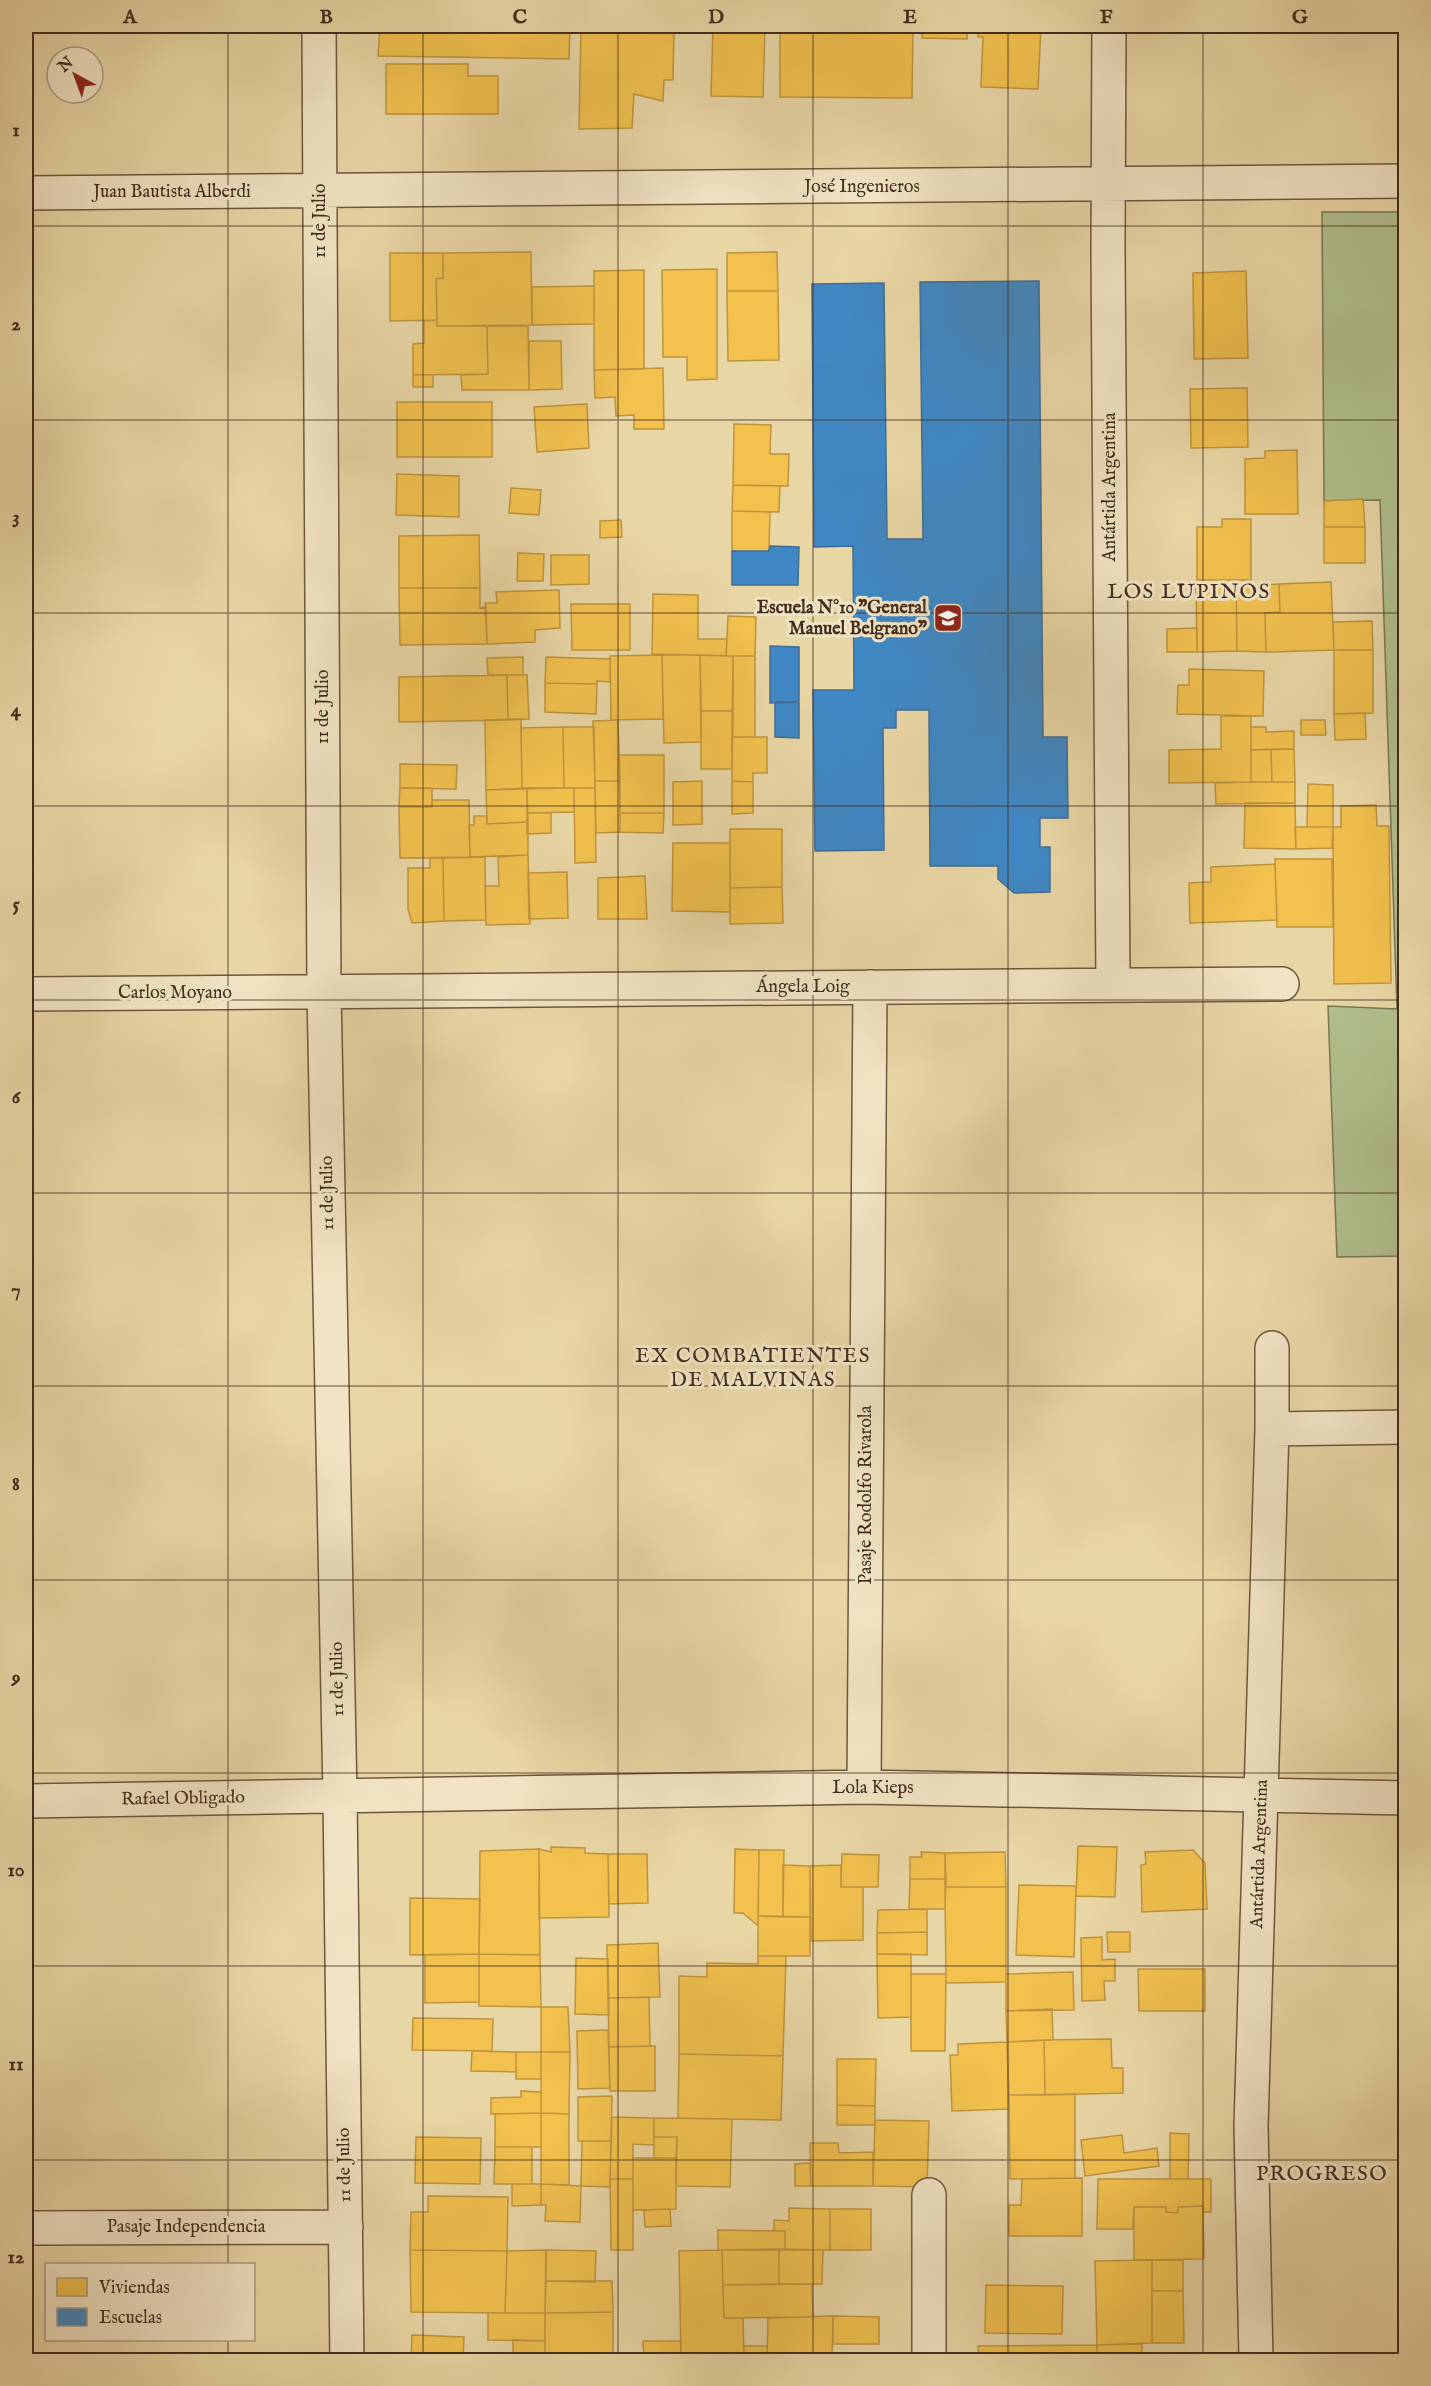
<svg xmlns="http://www.w3.org/2000/svg" width="1431" height="2386" font-family="'IM FELL English',serif">
<rect width="100%" height="100%" fill="#e9d6a5"/>
<filter id="stains"><feTurbulence type="fractalNoise" baseFrequency=".00333" numOctaves="4"/><feColorMatrix values="0 0 0 0 .2 0 0 0 0 .09 0 0 0 0 .02 0 0 0 .5 -.17"/></filter>
<radialGradient id="worn" r=".72"><stop offset=".6" stop-color="#630" stop-opacity="0"/><stop offset="1" stop-color="#630" stop-opacity=".3"/></radialGradient>
<path fill="#b0bf8c" stroke="#7a7654" stroke-width="1.5" d="M1322,212h83v1044l-68,1 -9,-251 69,3 -17,-509 -56,1z"/>
<path fill="#f2c14e" stroke="#be943f" stroke-width="1.5" d="M380,26h190l-1,33 -191,-3z
M581,26l93,2 -1,52h-9l-1,21 -29,-7 -2,34 -53,1z
M713,26h52l-2,71 -52,-1z
M780,26h133l-1,72 -132,-1z
M922,26h45v13l-45,-1z
M978,26h63l-3,63 -57,-2 2,-50h-5z
M386,64h82v12h30v38h-112z
M531,252l1,73 -95,1 -1,-47 7,-1v-25z
M777,252l1,39h-51v-38z
M390,253h53v25l-7,1 1,41 -47,1z
M717,269v110l-30,1v-23h-24l-1,-87z
M644,270v99l-50,1v-99z
M1246,271l2,87 -54,1 -1,-86z
M594,286v38l-62,1v-38z
M727,291h51l1,69 -51,1z
M437,320v6h50l1,48 -75,1v-31l11,-1v-22z
M487,326h41l1,64h-67l-1,-15 27,-1z
M529,341h32l1,48 -33,1z
M663,368l1,61h-30v-14l-18,1 -1,-19 -20,1 -1,-28z
M413,375h20v12h-20z
M1247,388l1,59 -57,1 -1,-59z
M397,402h95v55h-95z
M587,404l2,44 -52,4 -3,-45z
M734,424l37,1 -1,29h19l-1,32 -55,-1z
M1297,450l1,64h-53v-55l20,-1v-7z
M397,474l62,2v41l-63,-2z
M733,485l47,1 -1,26 -47,-1z
M511,488l30,2 -2,25 -30,-2z
M1363,499l2,28h-41v-26z
M732,511l38,1 -1,39h-37z
M1222,519h29v61h-54v-53h25z
M621,520l1,17 -22,1v-17z
M1324,527h41v36h-41z
M479,535l1,53h-81v-52z
M518,553l26,1 -1,27h-26z
M551,555h38v29l-38,1z
M1331,582l3,68 -68,2 -1,-39 15,-1 -1,-28z
M1279,584l1,28 -15,1 1,39 -29,-1 -1,-65z
M1236,586l1,65 -40,1 -1,-65z
M399,588h81v20l6,-1 1,37 -87,1z
M559,590l1,38 -25,2v12l-48,2 -2,-41h12l-1,-11z
M653,594l45,1v44h29l-1,17 -74,-2z
M571,604h59v46h-58z
M728,616l28,1 -1,39h-29z
M1372,621l1,29h-39l-1,-28z
M1197,628v24h-30v-23z
M1334,650h39v63l-39,1z
M662,655l1,64 -52,1 -1,-64z
M662,655h38l1,87 -37,1z
M700,655l33,1v55h-32z
M733,656h22v81h-23z
M523,657v18h-35l-1,-17z
M546,657l64,2v23l-13,-1v3l-52,-1z
M1189,669l75,2 -1,45 -86,-2 1,-29h11z
M507,675h20l2,44 -21,1z
M507,675l1,45 -109,2v-45z
M545,683l52,1 -1,30 -51,-2z
M701,711h32l-1,58h-31z
M1365,713l1,26 -31,1 -1,-26z
M1221,716h30v66l-82,1v-33l52,-1z
M521,719l1,70 -36,1 -1,-70z
M618,720l2,61h-25l-2,-60z
M1301,720h24l1,15h-25z
M563,727l1,61 -42,1 -1,-61z
M563,727h31l1,61h-31z
M1251,727h15v5l28,-1v18l-43,1z
M732,737h35v36h-14v9l-21,-1z
M1271,749h23l1,33h-23z
M1271,749l1,33h-21v-32z
M619,755h45v58h-44z
M400,764l57,1 -1,24 -56,-1z
M595,781h25v51l-24,1z
M702,781v43l-29,1v-43z
M732,781l21,1v31l-21,1z
M1251,782h44v21l-79,1 -1,-21z
M1308,784l25,1v42h-26z
M400,788h32v19h-33z
M527,788l1,34 -41,2 -1,-34z
M527,788h47v24l-47,1z
M574,788h21l1,74 -21,1z
M432,800h37l1,57 -70,1 -1,-51h33z
M1245,803h50l1,46 -52,-1z
M1376,805l1,21h12l2,157 -57,1 -1,-157h8v-21z
M527,813h24v20l-24,1z
M620,813h44l-1,20 -43,-1z
M474,816h13v8l41,-2v33l-58,2 -1,-32h5z
M1295,827h38l-1,21 -36,1z
M730,829h52v58l-52,1z
M673,843h57v69l-58,-1z
M528,855l2,69 -44,1 -1,-39h14l-1,-29z
M485,857l1,63 -42,1 -1,-63z
M430,858h13l1,63 -32,2 -4,-14v-41h22z
M1275,859h57l1,68h-56z
M1275,864l2,56 -87,3 -1,-40 22,-1v-15z
M567,872l1,46 -39,1 -1,-46z
M645,876l2,43h-49v-41z
M782,887l1,36 -53,1v-36z
M1078,1846l39,1 -2,50 -39,-1z
M551,1847l34,1v5l23,1 1,63 -70,1v-69l12,3z
M539,1849l1,106 -61,-1 1,-103z
M735,1849l24,1 -1,76 -15,-13h-9z
M759,1850h25l-1,67 -25,-1z
M1193,1850l12,13 2,46 -65,3 -1,-47 5,-1 -1,-12z
M921,1852l24,1 1,26h-36v-22h12z
M1005,1852l1,35h-61v-34z
M608,1854h39l1,49 -39,1z
M842,1854l37,1 -1,32h-37z
M783,1865l27,1v51h-27z
M841,1865v22h22v53l-52,1 -1,-75z
M910,1879h36l-1,30h-36z
M1019,1885l57,1 -2,71 -58,-2z
M945,1887h61v95l-60,1z
M410,1898l70,1 -1,55 -69,1z
M927,1909v23l-50,1 1,-23z
M758,1916l52,1v39h-52z
M927,1932v23l-50,-1v-21z
M1107,1932h23v20h-22z
M1102,1937v23l13,-1v22h-11l1,19 -23,1 -1,-63z
M658,1943l2,54 -52,1 -1,-53z
M479,1954l61,1 1,52 -62,-1z
M479,1954v48l-54,1v-48z
M877,1954h34v63l-33,1z
M758,1956h28l-3,100 -104,-2v-78l28,1v-14l51,1z
M576,1958l32,1 1,56 -34,-1z
M1138,1969h67v42h-66z
M1073,1972l1,38 -68,1v-37z
M911,1974h35l-1,77h-34z
M649,1997l1,49 -41,1 -1,-49z
M541,2007h27l2,45h-29z
M1052,2009l1,31 -46,2 -1,-31z
M413,2018l80,1 -1,32 -80,-1z
M608,2030l2,58 -32,1 -1,-58z
M1111,2039l1,29h11v25l-78,2 -1,-55z
M1044,2040l1,55h-36l-2,-53z
M1007,2042l2,67 -57,2 -2,-56h8v-11z
M655,2046v45h-45l-1,-44z
M472,2051l44,1v20l-45,-1z
M516,2052h25v27h-25z
M541,2052h29l-1,62 -28,-1z
M679,2054l104,2 -2,64 -103,-2z
M837,2059h39l-1,47 -38,-1z
M521,2091l20,1v21l-50,1v-16l30,-1z
M1075,2094v84l-65,1 -1,-84z
M612,2096l-1,45h-33v-44z
M837,2105l38,1v19h-38z
M541,2113v34h-46v-33z
M541,2113l28,1v71l-28,-1z
M612,2117l42,1v27l-21,-1v35h-23z
M654,2118l78,1 -2,68 -54,-1 1,-49h-23z
M875,2120l54,1 -2,66 -54,-1z
M1170,2133l19,1 -1,45h-18z
M1122,2135l2,18 33,-5 2,18 -74,10 -4,-36z
M416,2137l65,1 -1,46 -65,-1z
M654,2137h23l-1,21h-22z
M582,2141h29l-1,46 -29,-1z
M810,2143h28l1,10 34,-1v34h-62z
M495,2147h37v37h-38z
M633,2158h43v51l-43,1z
M810,2163l1,23h-16v-22z
M1082,2178v58h-73v-31h12l1,-26z
M610,2179h23v71h-22z
M1098,2179h113v33h-7l-1,-6 -25,1v6l-12,-1v-5h-32l-1,22h-36z
M512,2184h29v21l-29,1z
M541,2184l40,2 -1,36 -35,-1 1,-16h-5z
M428,2196l80,1 -1,54 -97,-1 1,-38h17z
M1203,2206l1,53 -70,1v-53h32v5l12,1v-6z
M789,2208l41,1v41h-45v-19h-11v-11l15,1z
M670,2209l1,17 -26,1 -1,-17z
M830,2209h41v41h-41z
M718,2230l67,1v19h-67z
M779,2249v35l-56,1 -1,-35z
M779,2249l44,1 -1,34h-43z
M410,2250l97,1 -2,62 -94,-1z
M546,2250l50,1 -1,31 -49,-1z
M546,2250l-1,63h-40l2,-62z
M722,2250l2,68h19l1,42h-63l-2,-109z
M1152,2260h31v31h-31z
M1152,2260v83l-55,2 -2,-84z
M546,2281h66l1,31 -68,1z
M812,2284l1,33 -89,1 -1,-33z
M986,2285l77,1 -1,48 -77,-1z
M1152,2291h31l1,52h-32z
M613,2312v48h-68v-47z
M488,2313h57v28l-57,-1z
M833,2316l-1,44h-65l1,-42z
M833,2316l46,1v27h-46z
M412,2335l52,2 -1,23h-52z
M513,2340l32,1v19h-32z
M643,2341h38v19h-37z
M1142,2344v16h-45v-15z
M1097,2345v15h-118l-1,-14z
M744,2346h23v14h-23z
M1190,2358v2h-37v-1z"/>
<path fill="#3f88c5" stroke="#416c93" stroke-width="1.5" d="M1039,281l4,456h24l1,81h-28v29h10v45l-36,1 -16,-14v-13h-68l-1,-156h-33v18h-13l1,122 -69,1 -2,-161h41l-1,-144 -39,1 -2,-263 72,-1 3,256h36l-3,-257z
M770,546l29,1 -1,38h-66v-34h37z
M770,646l29,1v55l-29,1z
M775,702h24v36l-24,-1z"/>
<g fill="none" stroke-linecap="round" stroke-linejoin="round">
<g stroke="#6e563f" stroke-width="36">
<path id="minor" d="M319,26l5,965 16,805 7,564
M1109,26l-1,222 5,737
M26,193l1380,-12
M26,994l1256,-10
M1272,1429l134,-2
M864,1787l6,-800
M26,1801l838,-14 542,11
M26,2228l320,-1
M929,2360v-165
M1256,2360l-5,-234 21,-697v-81"/>
</g>
<use href="#minor" stroke="#f1e4c4" stroke-width="33"/>
</g>
<path fill="none" stroke="#452c1d" stroke-width="1.5" stroke-opacity="0.55" d="M228,26v2238M423,26v2334M618,26v2334M813,26v2334M1008,26v2334M1203,26v2334M26,226h1380M26,420h1380M26,613h1380M26,806h1380M26,1000h1380M26,1193h1380M26,1386h1380M26,1580h1380M26,1773h1380M26,1966h1380M26,2160h1380M228,2340v20"/>
<defs>
<g id="school-square" transform="scale(1.5)"><rect x="-9" y="-9" width="18" height="18" rx="4" fill="#8f2418" stroke="#f1e4c4"/><path d="M0-5L7-2L0 1L-7-2ZM-4 1L0 2.5L4 1V4Q0 6-4 4Z" fill="#fff"/></g>
</defs>
<g fill-rule="evenodd">
<use href="#school-square" x="948" y="618"/>
</g>
<g text-anchor="middle" dominant-baseline="central" stroke-width="6" stroke-linejoin="round" paint-order="stroke">
<g font-size="18" fill="#452c1d" stroke="#f1e4c4">
<text x="862" y="187">José Ingenieros</text>
<text x="172" y="192">Juan Bautista Alberdi</text>
<text transform="translate(320 221) rotate(-90)">11 de Julio</text>
<text transform="translate(1110 487) rotate(-90)">Antártida Argentina</text>
<text transform="translate(323 707) rotate(-90)">11 de Julio</text>
<text x="803" y="987">Ángela Loig</text>
<text x="175" y="993">Carlos Moyano</text>
<text transform="translate(328 1193) rotate(-91)">11 de Julio</text>
<text transform="translate(866 1495) rotate(-90)">Pasaje Rodolfo Rivarola</text>
<text transform="translate(338 1679) rotate(-91)">11 de Julio</text>
<text x="873" y="1788">Lola Kieps</text>
<text transform="translate(183 1799) rotate(-1)">Rafael Obligado</text>
<text transform="translate(1260 1854) rotate(-88)">Antártida Argentina</text>
<text transform="translate(345 2165) rotate(-91)">11 de Julio</text>
<text x="186" y="2227">Pasaje Independencia</text>
</g>
<g font-size="18" font-weight="bold" fill="#452c1d" stroke="#f1e4c4" text-anchor="end">
<text x="927" y="608">Escuela N°10 "General<tspan x="927" dy="21">Manuel Belgrano"</tspan></text>
</g>
<g font-size="21" letter-spacing="1.5" fill="#452c1d" stroke="#f1e4c4">
<text x="1189" y="592">LOS LUPINOS</text>
<text x="753" y="1356">EX COMBATIENTES<tspan x="753" dy="24">DE MALVINAS</tspan></text>
<text x="1322" y="2174">PROGRESO</text>
</g>
</g>
<rect width="1431" height="2386" fill="none" stroke="#e9d6a5" stroke-width="66"/>
<rect x="45" y="2263" width="210" height="78" fill="#f1e4c4" stroke="#ac9a81" stroke-width="1.5"/>
<rect x="57" y="2278" width="30" height="18" fill="#f2c14e" stroke="#ac9a81" stroke-width="1.5"/>
<text x="99" y="2293" font-size="18" fill="#452c1d">Viviendas</text>
<rect x="57" y="2308" width="30" height="18" fill="#3f88c5" stroke="#ac9a81" stroke-width="1.5"/>
<text x="99" y="2323" font-size="18" fill="#452c1d">Escuelas</text>
<g transform="translate(75 75) rotate(319)"><circle r="28" fill="#f1e4c4" stroke="#ac9a81" stroke-width="1.5"/>
<path d="M0-4.5L10 22L0 15L-10 22Z" fill="#8f2418"/>
<text y="-9" font-size="16" font-weight="bold" text-anchor="middle" fill="#452c1d">N</text>
</g>
<rect x="33" y="33" width="1365" height="2320" fill="none" stroke="#452c1d" stroke-width="2"/>
<g font-size="20" text-anchor="middle" font-weight="bold" fill="#452c1d">
<text x="130" y="23">A</text>
<text x="326" y="23">B</text>
<text x="520" y="23">C</text>
<text x="716" y="23">D</text>
<text x="910" y="23">E</text>
<text x="1106" y="23">F</text>
<text x="1300" y="23">G</text>
<text x="16" y="136">1</text>
<text x="16" y="330">2</text>
<text x="16" y="523">3</text>
<text x="16" y="716">4</text>
<text x="16" y="910">5</text>
<text x="16" y="1103">6</text>
<text x="16" y="1296">7</text>
<text x="16" y="1490">8</text>
<text x="16" y="1683">9</text>
<text x="16" y="1876">10</text>
<text x="16" y="2070">11</text>
<text x="16" y="2263">12</text>
</g>
<rect width="100%" height="100%" filter="url(#stains)"/>
<rect width="100%" height="100%" fill="url(#worn)"/>
</svg>
